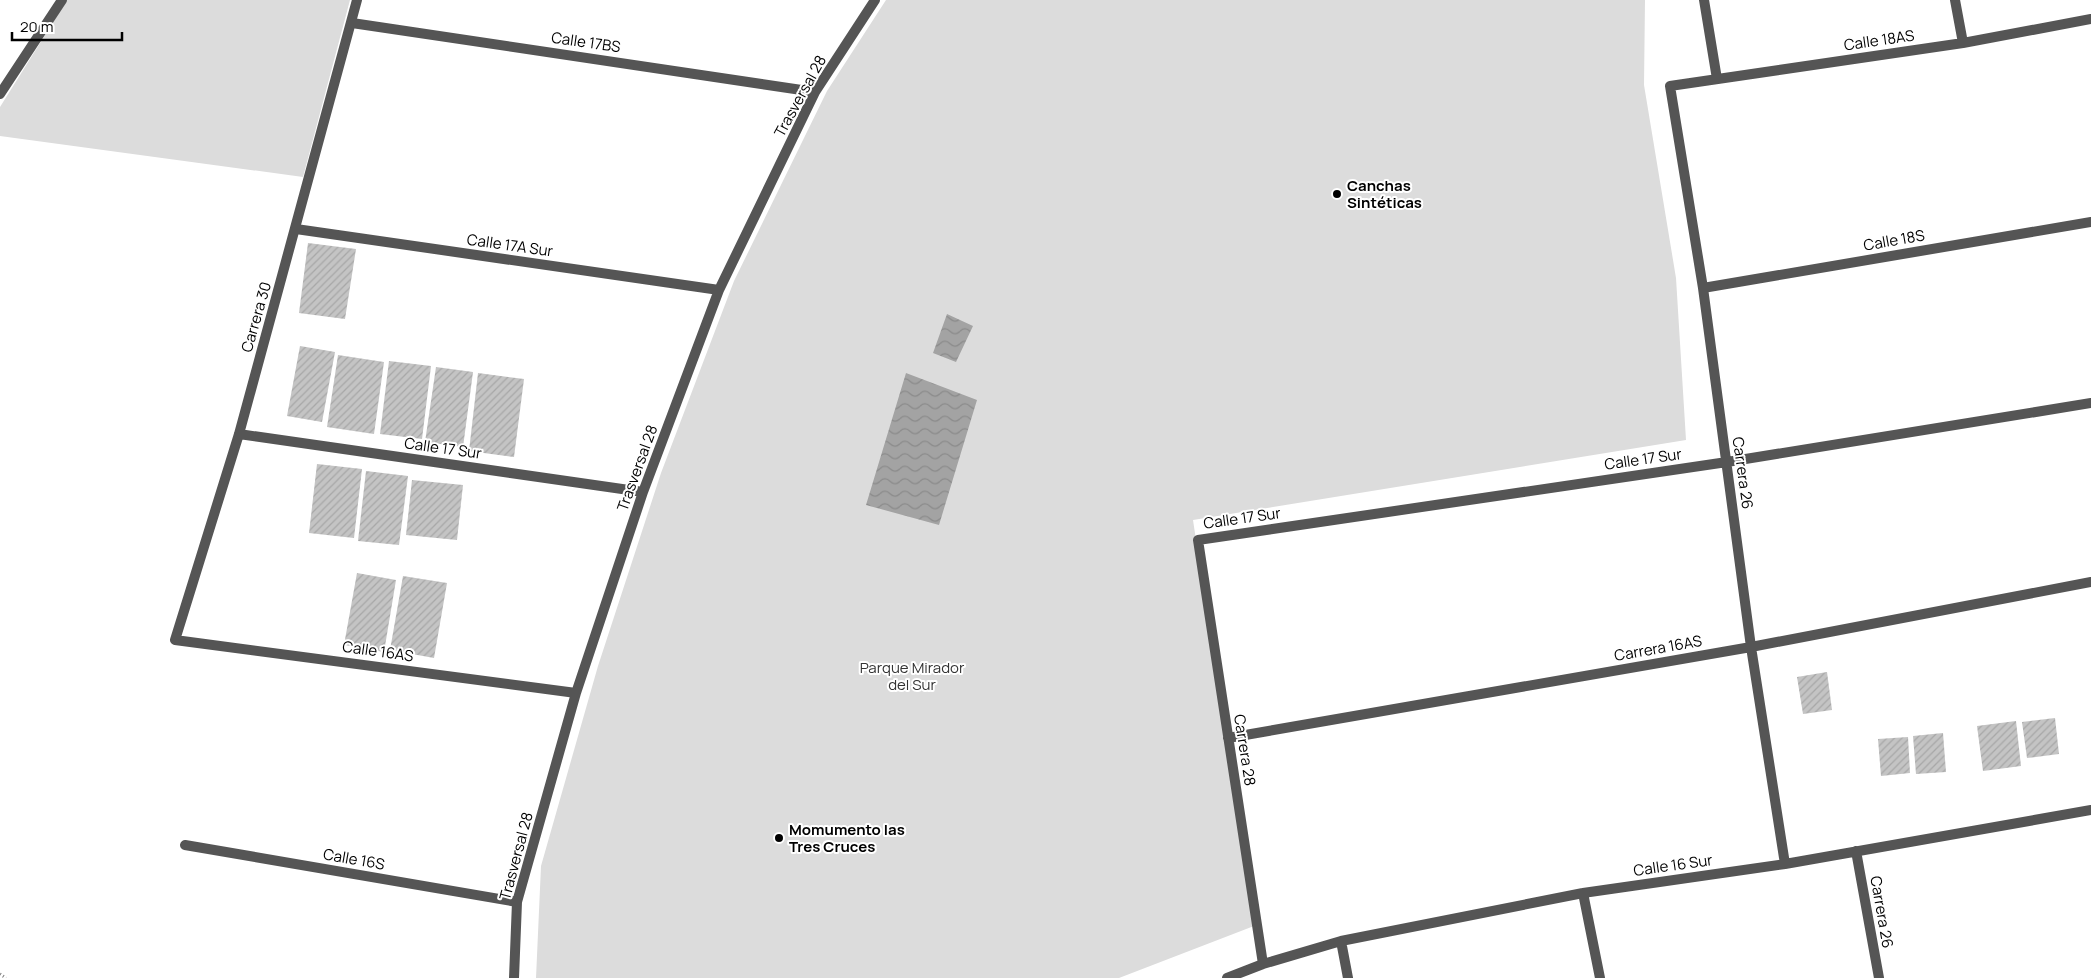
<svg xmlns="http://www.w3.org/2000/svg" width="2091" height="978" font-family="Manrope,sans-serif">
<defs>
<pattern id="water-waves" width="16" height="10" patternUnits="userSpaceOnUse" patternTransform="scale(1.25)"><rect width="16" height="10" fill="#a3a3a3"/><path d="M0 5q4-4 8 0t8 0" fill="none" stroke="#8b8b8b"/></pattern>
<pattern id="building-hatch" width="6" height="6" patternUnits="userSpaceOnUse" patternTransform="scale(1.25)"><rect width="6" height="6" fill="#c4c4c4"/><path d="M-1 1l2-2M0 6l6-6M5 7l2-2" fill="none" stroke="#a7a7a7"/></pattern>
</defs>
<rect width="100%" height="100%" fill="#fff"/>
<path fill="#dcdcdc" d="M67,0h283l-47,177 -303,-41v-29z
M886,0h759l-1,85 32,193 10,162 -493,80 61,406 -135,52h-583l5,-112 57,-200 63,-193 73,-192 93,-190z"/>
<path fill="url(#water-waves)" d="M947,314l26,12 -17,36 -23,-9z
M906,373l71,27 -38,125 -73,-20z"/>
<path fill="url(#building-hatch)" d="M308,243l48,6 -11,70 -46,-6z
M300,346l35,6 -13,70 -35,-6z
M338,355l46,7 -10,72 -47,-7z
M389,361l42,5 -9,73 -42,-5z
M436,367l37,5 -10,75 -38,-5z
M478,373l46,6 -10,78 -45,-6z
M317,464l45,5 -8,69 -45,-5z
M366,471l42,5 -9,69 -41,-4z
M412,480l51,5 -6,55 -51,-5z
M357,573l39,7 -12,72 -40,-7z
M403,576l44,7 -13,75 -44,-8z
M1827,672l5,38 -29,4 -6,-37z
M2055,718l4,36 -32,4 -5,-36z
M2016,721l5,45 -38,5 -6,-45z
M1943,733l3,39 -30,2 -3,-38z
M1908,737l2,36 -29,3 -3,-37z"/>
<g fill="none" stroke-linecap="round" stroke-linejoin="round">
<path stroke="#777" stroke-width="3" stroke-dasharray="1 2.5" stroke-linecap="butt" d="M0,974l6,4"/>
<path stroke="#555" stroke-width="10" d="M357,0l-118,434 -64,206 401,53
M1704,0l13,79
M1955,0l8,43
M352,23l463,69
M0,94l62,-94
M296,229l423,61
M1703,288l388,-66
M239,434l404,58
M1228,738l523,-91 340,-65
M185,845l332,57
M1856,851l23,127
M1785,864l-34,-217 -48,-359 -33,-202 293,-43 128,-24
M1583,893l17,85
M1341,941l7,37
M1263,964l-65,-424 529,-78 364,-59
M514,978l3,-76 59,-209 67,-201 76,-202 96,-198 60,-92
M1227,978l36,-14 78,-23 242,-48 202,-29 306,-54"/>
</g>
<g fill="#000" stroke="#fff" stroke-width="2">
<circle cx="1337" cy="194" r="5"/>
<circle cx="779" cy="838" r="5"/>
</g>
<g text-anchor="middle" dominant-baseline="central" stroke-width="4" stroke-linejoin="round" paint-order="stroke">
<g font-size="15" fill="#000" stroke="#fff">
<text transform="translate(1879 40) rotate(-8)">Calle 18AS</text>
<text transform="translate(586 42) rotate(8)">Calle 17BS</text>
<text transform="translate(800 96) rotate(-61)">Trasversal 28</text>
<text transform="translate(1894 240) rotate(-10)">Calle 18S</text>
<text transform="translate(510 245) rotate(8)">Calle 17A Sur</text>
<text transform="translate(256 317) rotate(-74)">Carrera 30</text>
<text transform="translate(443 448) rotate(8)">Calle 17 Sur</text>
<text transform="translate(1643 459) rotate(-8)">Calle 17 Sur</text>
<text transform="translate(637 468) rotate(-70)">Trasversal 28</text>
<text transform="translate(1743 473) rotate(82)">Carrera 26</text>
<text transform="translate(1242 518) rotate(-8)">Calle 17 Sur</text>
<text transform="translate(1658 648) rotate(-10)">Carrera 16AS</text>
<text transform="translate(378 651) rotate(8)">Calle 16AS</text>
<text transform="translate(1245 750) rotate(81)">Carrera 28</text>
<text transform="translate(516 856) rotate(-75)">Trasversal 28</text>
<text transform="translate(354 859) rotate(10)">Calle 16S</text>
<text transform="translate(1673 865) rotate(-8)">Calle 16 Sur</text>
<text transform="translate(1882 912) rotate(80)">Carrera 26</text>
</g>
<g font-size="15" font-weight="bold" fill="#000" stroke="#fff" text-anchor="start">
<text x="1347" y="185">Canchas<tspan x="1347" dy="17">Sintéticas</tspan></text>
<text x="789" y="829">Momumento las<tspan x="789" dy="17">Tres Cruces</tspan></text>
</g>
<g font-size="15" fill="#333" stroke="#fff">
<text x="912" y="667">Parque Mirador<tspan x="912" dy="17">del Sur</tspan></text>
</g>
</g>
<path d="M12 32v8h110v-8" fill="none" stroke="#000000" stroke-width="2.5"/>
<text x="20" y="32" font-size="15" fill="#000000" stroke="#ffffff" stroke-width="4" paint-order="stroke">20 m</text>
</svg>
